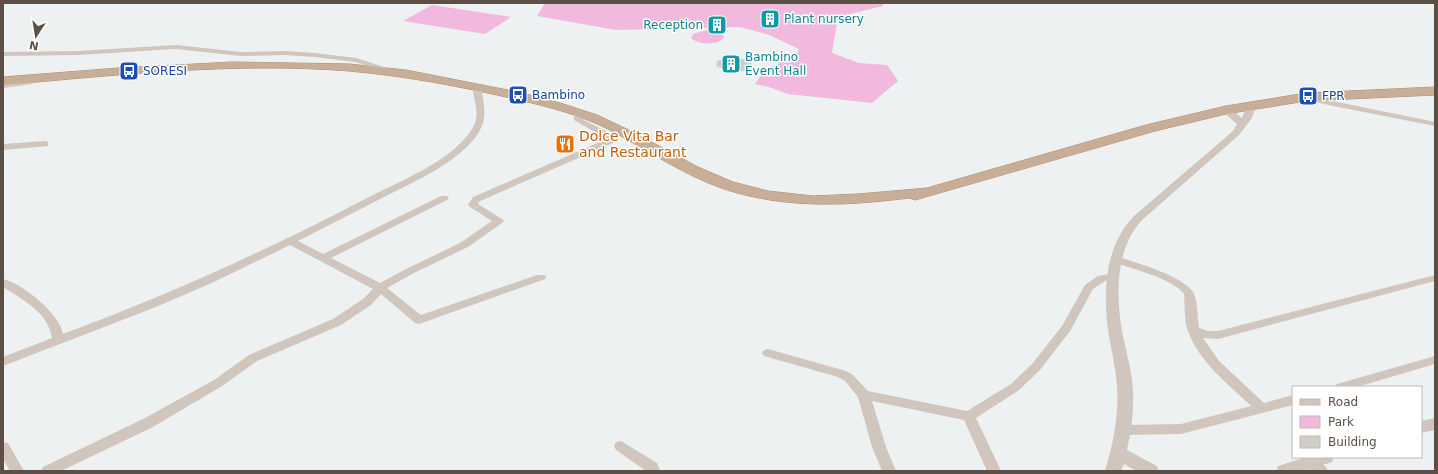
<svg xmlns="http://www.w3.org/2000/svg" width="1438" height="474" font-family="'DejaVu Sans',sans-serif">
<rect width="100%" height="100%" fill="#eef1f1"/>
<path fill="#f2b9de" d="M545,3h338v3l-45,11 -6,36 27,10 28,2 11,16 -26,22 -84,-9 -19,-7 -14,-3 8,-12 34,-19 2,-4 -30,-14 -29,-8 -124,3 -79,-14z
M432,5l79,12 -26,17 -82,-13z
M707,30l14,3 3,4c-6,9 -26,8 -33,1l2,-4z"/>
<path fill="#d1cec7" d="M755,14l24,1 -4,6 -20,-2z
M731,57l16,3 8,7 -9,4h-10l-13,-2 -7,-3 1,-5z"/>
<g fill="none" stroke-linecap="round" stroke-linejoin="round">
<g stroke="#ad8c6d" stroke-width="1">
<path id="trunk" d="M233,62l116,2 57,6 112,22 42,11 37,12 34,16 67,36 35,15 35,9 45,5 45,-2 69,-6 219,-63 80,-19 80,-13 129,-6v8l-129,6 -80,13 -71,17 -240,69 -6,-2c-62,8 -124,11 -185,-9 -41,-14 -78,-40 -116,-60 -28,-14 -59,-22 -89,-29 -56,-13 -113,-24 -170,-29 -116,-9 -231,4 -346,14v-8l115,-9z"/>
</g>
<path fill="#d1c6bd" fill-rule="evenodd" d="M176,45l65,7 45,-1 29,2 41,5 44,14 -4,2 -41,-12 -40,-5 -29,-2 -45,1 -65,-7 -98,6 -75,1v-4l75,-1z
M29,80l4,2 -1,2 -29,4v-4z
M474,85h6l1,2c2,12 6,27 1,39 -14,33 -69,56 -100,72 -28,14 -56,29 -84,43l25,13 118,-58h6l2,2 -2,2 -116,58 49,25 26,-14 54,-26 32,-22 -22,-14 -2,-2 5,-8 134,-58 -33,-19v-6l4,-2h3v5l3,3 23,12 9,8 -1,2 -135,59 -2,3 24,15 2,2 -2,2 -34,24 -54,26 -27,15 34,27 116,-40h8l1,2 -1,2 -126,45 -4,-1 -34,-29 -10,11 -30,20 -84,36 -35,25 -69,41 -92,44h-20l2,-4 100,-48 71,-39 35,-25 84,-36 30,-20 10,-10 -83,-44 -76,37 -58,25 -153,59v-9l49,-19c-4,-26 -29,-38 -49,-51v-8c19,4 57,35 60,55 105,-39 207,-85 306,-137 33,-17 83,-36 103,-68 11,-17 -2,-32 2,-44z
M1303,95l132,27v4l-102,-20 -30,-7z
M45,141l3,1v4l-45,4v-6z
M1117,257c17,4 71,21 77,37 4,9 3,23 5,34l9,3h10l217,-56v6l-217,58 -15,-1 16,23 45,42 29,-8v10l-112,29 -58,1 -5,-1 -2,-4 2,-4 5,-1 58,-1 70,-18c-23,-22 -52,-44 -63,-75 -4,-11 -3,-25 -4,-37 -12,-16 -52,-25 -71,-32l-1,-2z
M1114,273l4,1 1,2 -1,2 -13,3 -12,8 -23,42 -30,39 -21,20 -43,28 25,53h-14l-23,-51 -92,-19 14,46 10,24h-14l-10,-24 -14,-50 -13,-16 -7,-4 -74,-21 -2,-3 2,-3 4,-1 78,22 7,4 15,16 99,20 44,-27 21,-20 30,-38 23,-41 13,-9z
M1435,356v8l-78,23h-22l2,-3z
M621,441l36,22 3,8h-14l-30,-21 -2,-4 2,-4z
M3,442l5,1 16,28h-14l-7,-12z
M1312,457l14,10 2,4c-11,0 -19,2 -25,-9l2,-4z"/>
<path fill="#d1c6bd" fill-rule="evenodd" d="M1251,103l5,3 -4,12 -13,17 -97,85c-27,29 -26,75 -20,111 3,16 8,32 10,49 3,23 0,47 -5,70l30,16 2,5h-23l-12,-7 -3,7h-16c8,-27 14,-55 12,-84 -1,-19 -6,-38 -9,-57 -5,-40 -3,-84 26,-114l99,-85 4,-7 -14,-12v-4h6l13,10 4,-12z
M1435,418v12l-14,3v-12z
M1306,457h28l-2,5 -27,9h-29l2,-5z"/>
<use href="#trunk" fill="#c8ae96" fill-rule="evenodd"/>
</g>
<defs>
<g id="building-square" transform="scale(1)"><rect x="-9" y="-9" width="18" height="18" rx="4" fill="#0f9aa8" stroke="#fff"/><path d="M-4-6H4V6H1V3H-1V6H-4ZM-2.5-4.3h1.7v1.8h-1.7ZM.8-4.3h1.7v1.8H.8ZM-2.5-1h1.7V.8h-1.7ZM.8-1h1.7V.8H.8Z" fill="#fff"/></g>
<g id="bus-square" transform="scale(1)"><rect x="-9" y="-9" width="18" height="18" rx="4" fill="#1a4fb4" stroke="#fff"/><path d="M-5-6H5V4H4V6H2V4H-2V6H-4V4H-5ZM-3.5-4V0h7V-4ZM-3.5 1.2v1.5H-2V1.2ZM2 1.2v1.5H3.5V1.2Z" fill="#fff"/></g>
<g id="restaurant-square" transform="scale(1)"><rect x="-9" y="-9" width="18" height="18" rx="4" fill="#e8710a" stroke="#fff"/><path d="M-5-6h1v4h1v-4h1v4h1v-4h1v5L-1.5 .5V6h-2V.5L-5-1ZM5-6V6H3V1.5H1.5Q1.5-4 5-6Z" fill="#fff"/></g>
</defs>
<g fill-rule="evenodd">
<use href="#building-square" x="770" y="19"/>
<use href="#building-square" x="717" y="25"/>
<use href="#building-square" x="731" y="64"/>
<use href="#bus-square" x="129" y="71"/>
<use href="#bus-square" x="518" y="95"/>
<use href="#bus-square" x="1308" y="96"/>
<use href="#restaurant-square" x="565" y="144"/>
</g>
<g text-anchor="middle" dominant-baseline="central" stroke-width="3" stroke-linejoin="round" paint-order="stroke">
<g font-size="12" fill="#0d838f" stroke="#fff" text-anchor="start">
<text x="784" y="19">Plant nursery</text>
<text x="703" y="25" text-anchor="end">Reception</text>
<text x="745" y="57">Bambino<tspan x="745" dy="14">Event Hall</tspan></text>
</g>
<g font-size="12" fill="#164399" stroke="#fff" text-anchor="start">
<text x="143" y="71">SORESI</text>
<text x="532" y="95">Bambino</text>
<text x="1322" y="96">FPR</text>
</g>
<g font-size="14" fill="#c56008" stroke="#fff" text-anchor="start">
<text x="579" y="136">Dolce Vita Bar<tspan x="579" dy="16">and Restaurant</tspan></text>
</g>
</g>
<rect width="1438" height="474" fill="none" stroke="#5d4f45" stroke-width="8"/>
<rect x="1292" y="386" width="130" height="72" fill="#ffffff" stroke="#beb9b5"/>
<rect x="1300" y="399" width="20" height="6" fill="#d1c6bd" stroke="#beb9b5"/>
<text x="1328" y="406" font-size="12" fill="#5d4f45">Road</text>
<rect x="1300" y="416" width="20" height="12" fill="#f2b9de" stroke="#beb9b5"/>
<text x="1328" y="426" font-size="12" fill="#5d4f45">Park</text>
<rect x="1300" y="436" width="20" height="12" fill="#d1cec7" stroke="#beb9b5"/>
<text x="1328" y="446" font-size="12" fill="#5d4f45">Building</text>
<g transform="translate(36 36) rotate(192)" stroke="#ffffff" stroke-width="3" paint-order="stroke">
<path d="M0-3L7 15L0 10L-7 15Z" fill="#5d4f45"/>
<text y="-6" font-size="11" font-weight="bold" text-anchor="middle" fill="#5d4f45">N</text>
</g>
</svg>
